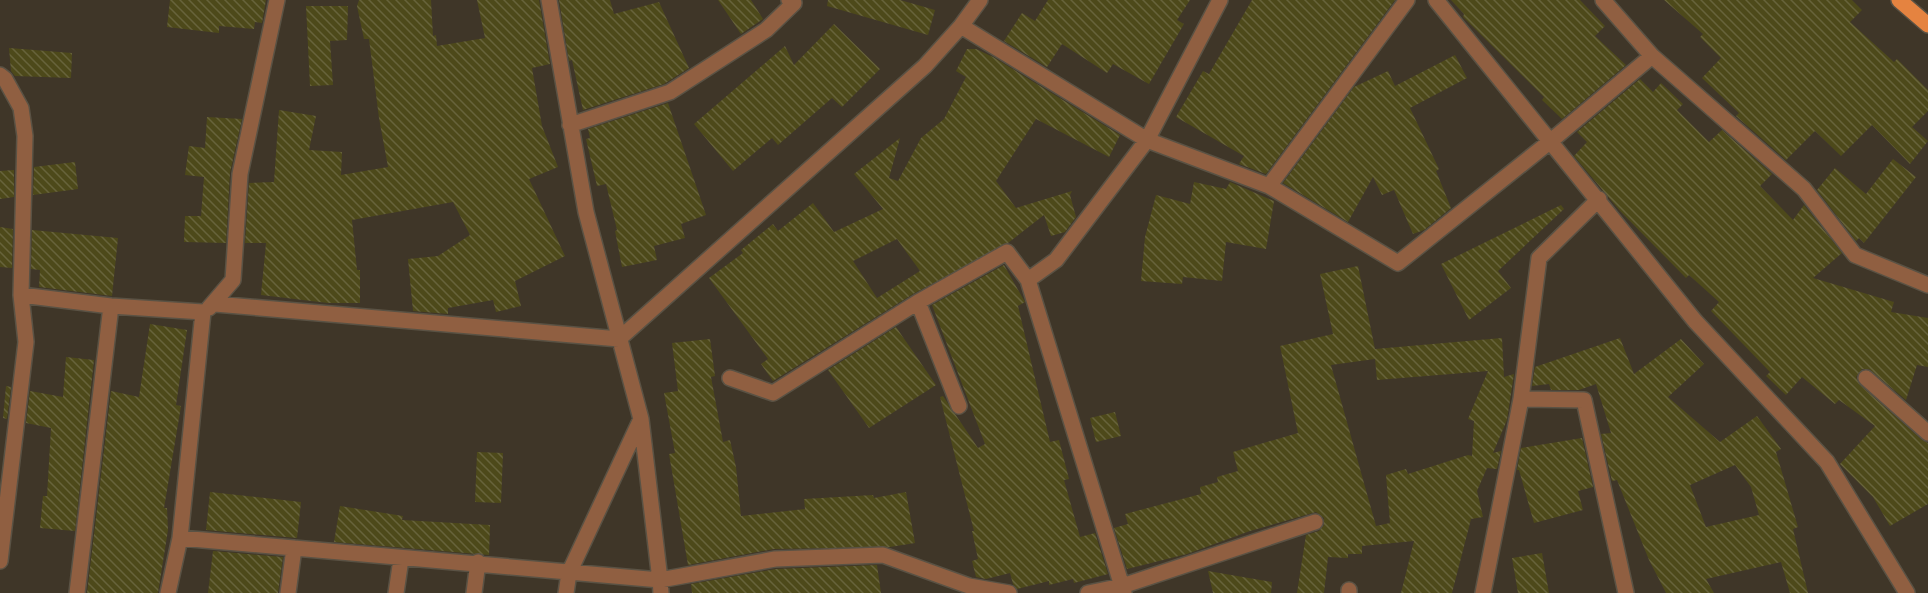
<svg xmlns="http://www.w3.org/2000/svg" width="1928" height="593" font-family="Quicksand,sans-serif">
<defs>
<pattern id="building-back-hatch" width="6" height="6" patternUnits="userSpaceOnUse" patternTransform="scale(1.5)"><rect width="6" height="6" fill="#4d491a"/><path d="M-1 5l2 2M0 0l6 6M5-1l2 2" fill="none" stroke="#67633b"/></pattern>
</defs>
<rect width="100%" height="100%" fill="#3f3628"/>
<path fill="url(#building-back-hatch)" fill-rule="evenodd" d="M170,0h96l-4,23 -7,-1 -1,7 -35,-3v7l-52,-6z
M359,0h72l2,36 3,-1 1,11 48,-8 -8,-38h62l11,64 -18,4 10,58 16,41 -29,12 36,77 -50,25 6,25 -25,6 -3,-12 -45,8v6l-35,-3 -5,-52 30,-3 32,-21 -17,-33 -101,18 5,50h3v33h-32l-67,-8 5,-52h-21l4,-60 25,-1 5,-72 37,6 -7,34 33,2 -1,23 47,-8 -9,-49 -10,-79h-5l-7,-33z
M559,0h51l4,14 45,-12 30,66 -25,16 -81,26 -11,-50 -3,1z
M718,0h33l12,19 -22,15z
M828,0h72l35,10 -7,25 -101,-29z
M1048,0h142l-13,20 7,4 -35,60 -36,-20 -6,9 -45,-29 -15,23 -43,-26 18,-28 13,8z
M1252,0h143l-129,174 -27,-10 5,-8 -68,-39 27,-46 6,3z
M1451,0h129l25,26 -10,10 31,29 -64,54 -20,-19 2,-3 -81,-80 1,-3z
M1664,0h188l10,10 -12,12 44,40 3,-3 31,31v21l-16,16 16,14 -18,23 -38,-39 -31,31 -26,-25 -29,29 -50,-44 3,-3 -37,-35 19,-20 -21,-21 3,-3z
M306,6h42l-1,34 -17,1 3,44 -23,1z
M834,24l46,45 -38,38 -10,-9 -54,47 -6,-7 -39,33 -39,-47 91,-78 9,19z
M9,48l63,5 -1,25 -56,-2 -4,-5z
M967,49h9l17,8 127,78 -11,22 -73,-38 -40,62 20,27 56,-17 -2,4 6,22 -11,15 -14,4 -7,-21 -36,28 -95,51 -140,87 -12,-17 7,-5 -59,-81 34,-25 -2,-3 32,-26 5,7 35,-28 21,29 49,-23 -29,-35 46,-36 -11,40 9,3 23,-43 23,-19 22,-42 -10,-6zM897,239l23,32 -43,27 -24,-37z
M1455,55l12,23 -57,30 29,61 -3,2 15,37 -27,22 -11,4 -19,-44 -12,5 -9,-18 -25,45 -65,-39 71,-96 34,-16 7,15z
M1640,79l13,13 8,-9 22,21 -6,6 32,32 13,-12 50,44 -12,12 33,34 11,-15 38,48 -29,25 81,24 -3,10 37,6v49l-11,-2 -11,35 -37,-31h-7l-6,8 4,8 62,55 6,3v61l-38,22 -17,-29 -33,-33 35,-38 -36,-26 -4,4 -33,-27 -16,18 -20,-19 4,-4 -59,-61 8,-9 -30,-27 -3,3 -65,-66 -47,-56 13,-14 -10,-10z
M668,103l38,112 -25,9 4,14 -31,8 3,14 -35,7 -7,-36 2,-1 -11,-46 -9,2 -11,-47 4,-1 -2,-9z
M207,117l35,2 -12,54 -4,70 -42,-1 1,-26h16l3,-39 -19,-2 4,-29 16,2z
M1893,159l23,18 -52,66 -5,-5 -3,3 -39,-51 18,-22 31,26z
M75,162l3,27 -45,6 1,-28z
M14,170v27l-14,2v-28z
M1194,182l32,7 4,-7 44,19 -8,48 -40,-7 -4,39 -39,-4 -1,7 -41,-3 4,-44 11,-42 34,9z
M1561,205l3,4 -66,62 13,17 -42,32 -28,-56z
M0,227l13,2 -1,39 -12,-1z
M32,230l86,8 -6,58 -73,-9 1,-17 -9,-1z
M1004,265l21,37 -7,4 32,136 9,-2 10,39 -5,1 16,57 15,-4 13,41 -34,9 -1,-4 -24,6v-4l-32,8 -4,-5 -3,-11 -24,6 -10,-2 -4,-16 6,-2 -6,-28h2l-34,-134 3,-1 35,52 7,-4 -53,-139z
M1358,266l17,83 127,-11 2,39 10,-3 -7,46 -14,33 8,-2 -4,18 -10,-1 -10,23 6,26 -12,2 -19,74h-51l13,-52 -52,5v8h-14v4l-20,-1 -4,36h-27l9,-58 13,-4 5,-6v-7l-8,-6 -66,19 -63,23 -60,15 -13,-41 14,-4 -3,-10 76,-20 -1,-7 18,-5 -1,-5 21,-6 -5,-19 65,-19 -18,-87 53,-12 -13,-60zM1375,359l2,21 111,-9 -20,48 6,2 -2,35 -4,-1 -60,19 -2,-5 -20,6 4,48 -14,3 -45,-161z
M150,324l37,6 -11,75 5,1 -17,102h3l1,22 -10,63h-71l24,-202 28,6z
M896,327l40,58 -67,43 -41,-58z
M1620,338l14,36 47,-35 23,25 -36,33 52,45 37,-26 24,33 -5,3 22,75 -5,2 15,64h-18l-9,-31 -75,17 8,14h-48l-17,-33 -32,-80 -5,1 -11,-47 10,-1 -15,-49 -17,6h-28l-2,-6 -17,2 3,-19zM1735,465l16,22 8,28 -53,12 -16,-42z
M710,339l5,37 -4,1 12,65 7,-2 6,27 5,49 64,-7 -1,-10 69,-4 1,3 32,-6 9,51 -25,4 -116,2 -86,16 -19,-111 6,-1 -11,-60 14,-2 -6,-48z
M66,357l28,3 -19,171 -35,-3 3,-32h4l4,-68 -25,-5 4,-32 33,6z
M6,386l5,1 -4,32 -4,-1z
M1115,412l6,24 -25,6 -6,-24z
M1582,438l11,49 -15,4 5,19 -49,13 -15,-53h-2l4,-22z
M477,452l26,1 -2,50 -26,-1z
M210,492l91,10 -4,36 -91,-8z
M340,506l63,10 -1,4 88,5 -1,30 -155,-13z
M213,551l70,6 -5,36h-70z
M1542,553l7,40h-31l-6,-35z
M877,565l4,28h-189l-1,-9 85,-15z
M1208,571l64,11 -1,11h-58z"/>
<g fill="none" stroke-linecap="round" stroke-linejoin="round">
<g stroke="#5a5244" stroke-width="18">
<path id="minor" d="M549,0l37,212 55,207 -72,154 -3,20
M1436,0l259,321 132,141 80,131
M961,26l186,114 73,-140
M1652,56l152,133 51,66 73,30
M0,75l5,4 16,29 4,28 -4,159 5,47 -26,219
M570,125l100,-33 96,-62 28,-27 -5,-3
M1269,186l129,77 154,-123 100,-84 -49,-56
M1028,280l96,313
M21,295l90,11 92,6 -23,226 -12,55
M918,302l41,104
M215,304l404,35 306,-273 36,-40 19,-26
M209,308l24,-28 7,-106 37,-174
M730,378l43,15 145,-91 89,-50 21,28 28,-20 91,-120 122,46 138,-186
M1866,378l62,55
M1521,399l63,1 42,193
M641,419l19,161 115,-21 108,-4 86,31 40,7
M180,538l480,42 1,13
M77,593l34,-287
M288,593l6,-45
M396,593l5,-34
M474,593l4,-31
M1088,593l34,-7 193,-64
M1349,593v-3
M1483,593l38,-194 18,-141 60,-59"/>
</g>
<g stroke="#5a5244" stroke-width="18">
<path id="major" d="M1899,0l29,25"/>
</g>
<use href="#minor" stroke="#905f41" stroke-width="15"/>
<use href="#major" stroke="#e58340" stroke-width="15"/>
</g>
</svg>
